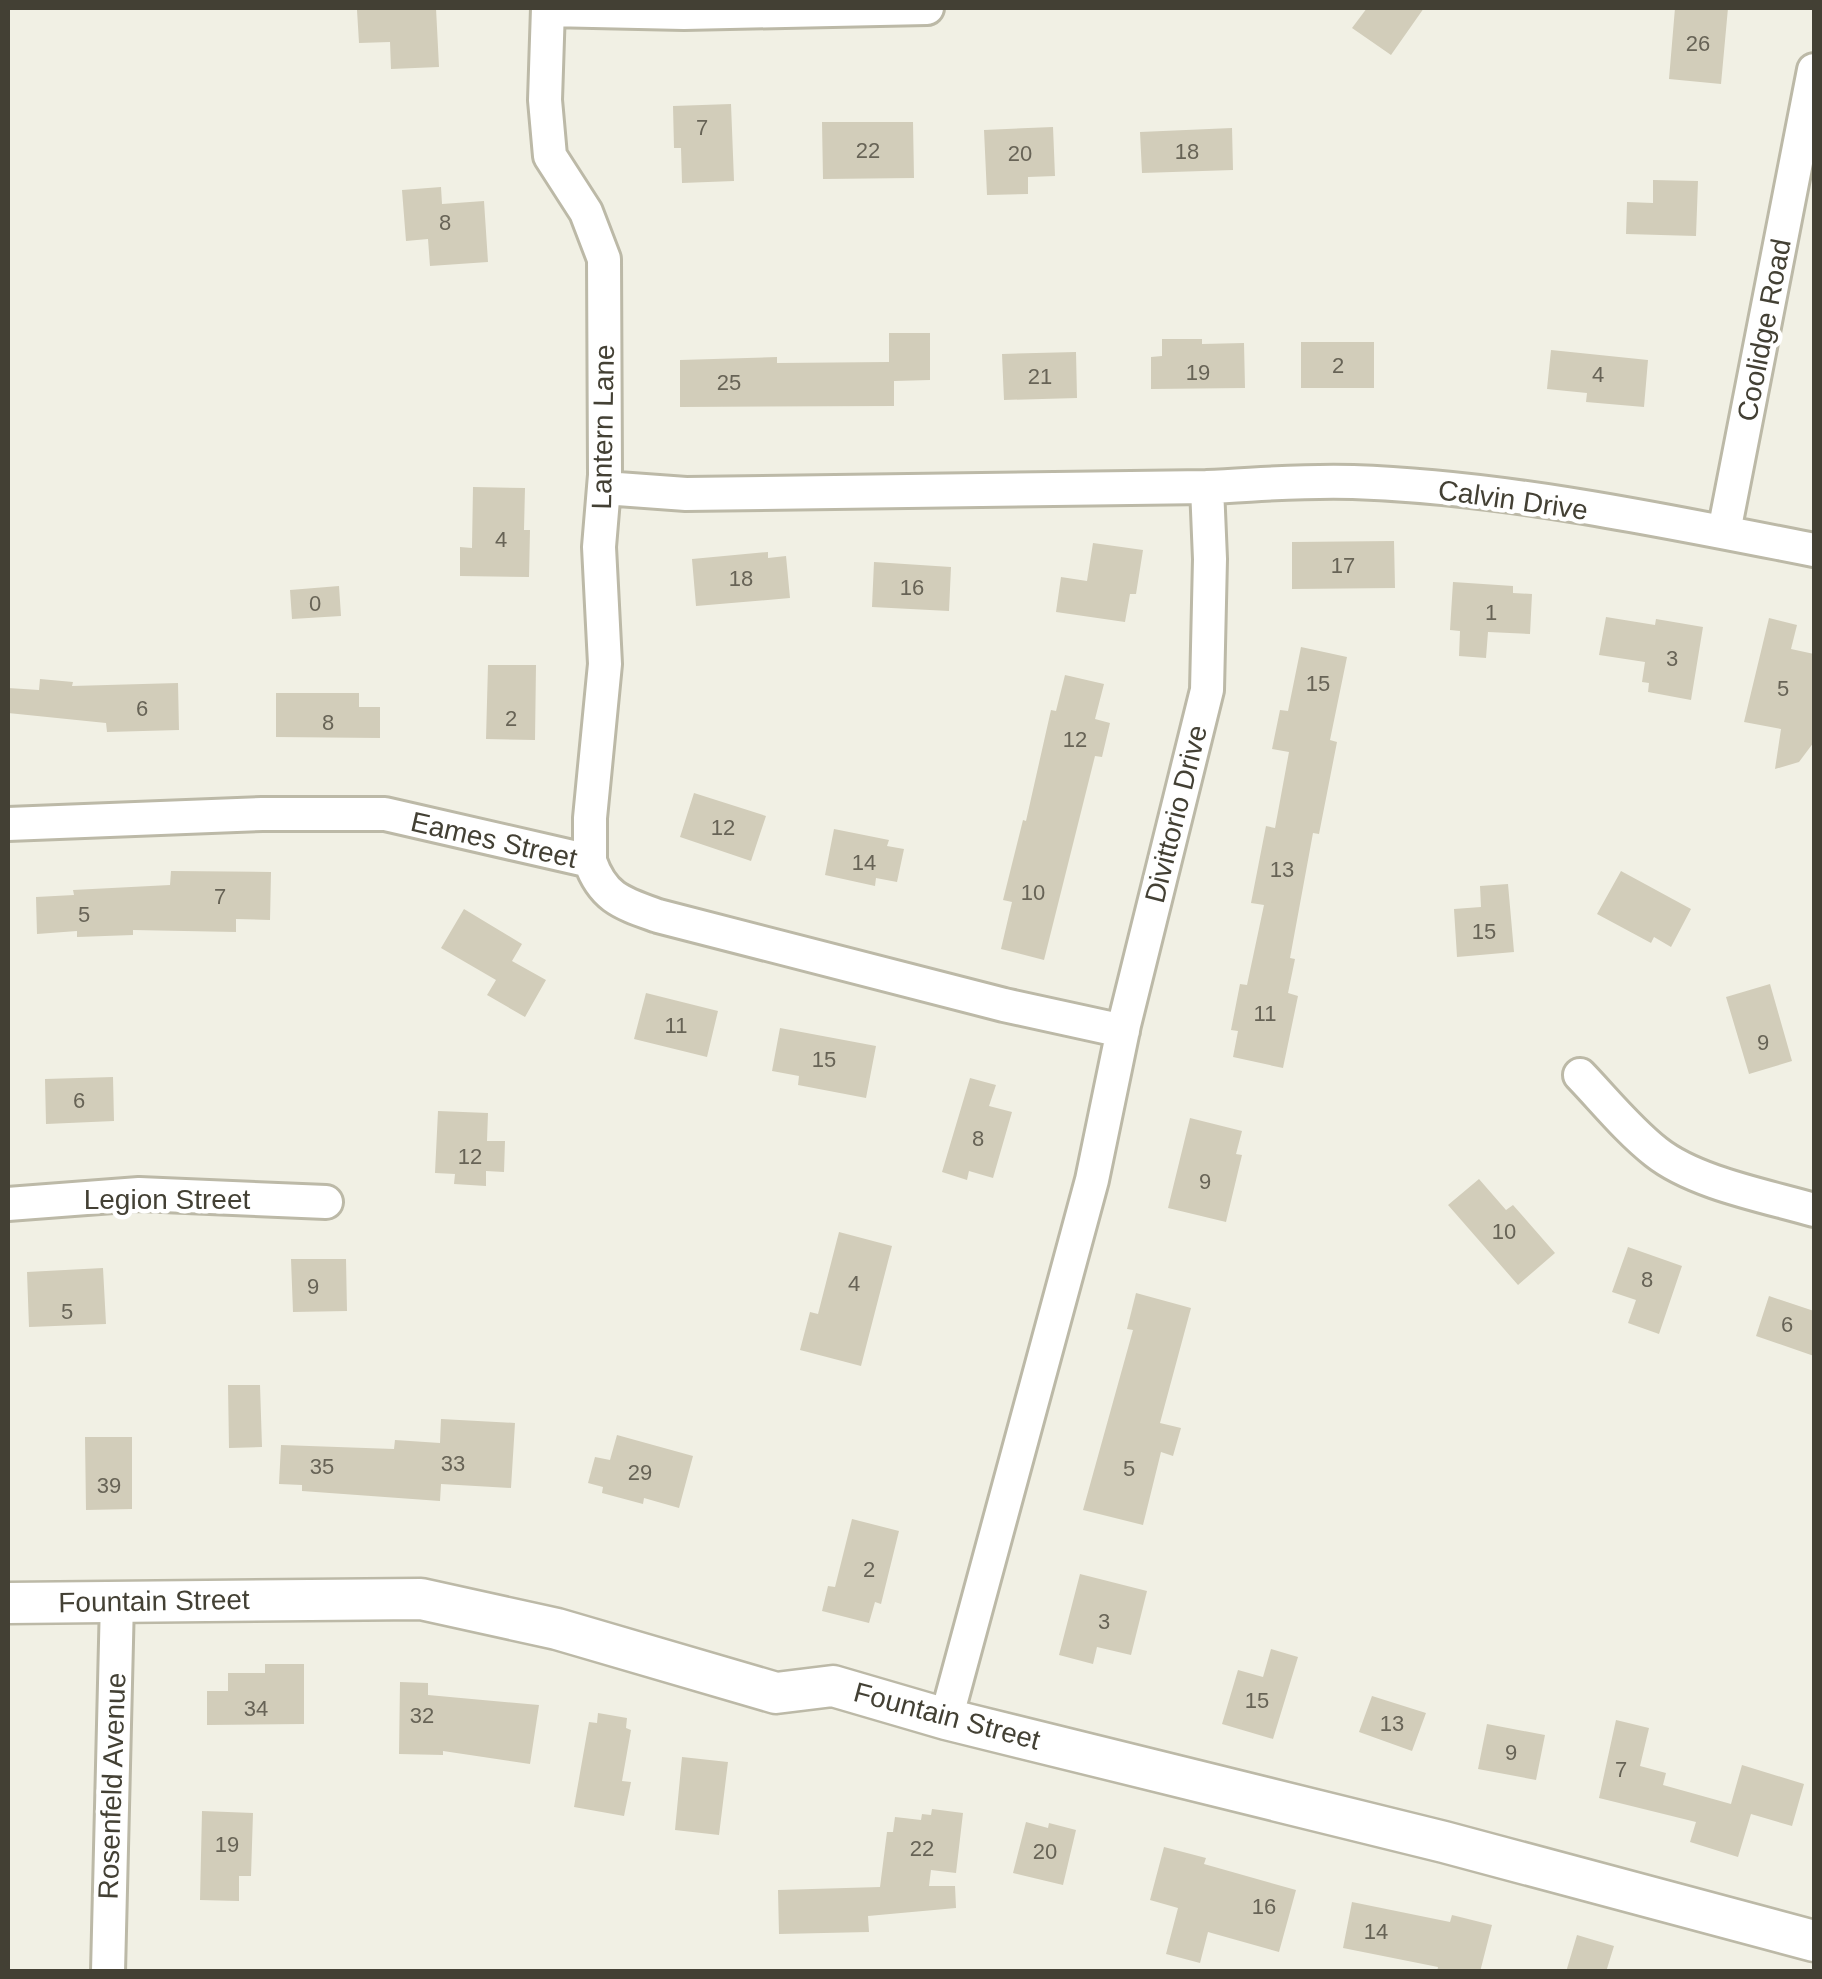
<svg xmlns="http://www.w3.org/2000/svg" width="1822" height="1979" font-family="Helvetica,sans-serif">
<rect width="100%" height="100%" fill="#f1f0e4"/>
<path fill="#d2cdba" d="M436,8l3,59 -48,2 -1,-27 -31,1 -2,-33z
M1367,8h57l-33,47 -39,-27z
M1675,8h53l-7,76 -52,-5z
M731,104l3,77 -52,2 -1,-35h-7l-1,-42z
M822,122h91l1,56 -91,1z
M1053,127l2,49 -27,1v17l-41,1 -3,-65z
M1232,128l1,42 -91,3 -2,-41z
M1653,180l45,1 -2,55 -70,-2 1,-32 26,1z
M441,187l1,17 42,-3 4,61 -58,4 -2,-27 -22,2 -4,-51z
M889,333h41v47l-36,1v25l-214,1v-47l97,-3v6l112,-1z
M1162,339h40v5l42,-1 1,45 -94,1v-32l11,-1z
M1301,342h73v46h-73z
M1551,350l97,10 -4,47 -58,-5 1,-9 -40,-4z
M1076,352l1,46 -73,2 -2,-46z
M473,487l52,1 -1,42h6l-1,47 -69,-1v-29l12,1z
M1394,541l1,47 -103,1v-47z
M1093,543l50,7 -7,44h-6l-5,28 -69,-10 5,-35 26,4z
M768,552v6l18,-2 4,42 -94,8 -4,-47z
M874,562l77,5 -2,44 -77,-4z
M1453,582l60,4v7l19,1 -2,40 -42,-2 -2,26 -27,-2 1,-25 -10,-1z
M339,586l2,30 -49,3 -2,-29z
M1606,617l49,8 1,-6 47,8 -12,73 -43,-8 1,-9 -7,-1 3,-20 -46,-7z
M1769,618l28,7 -6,24 23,5v88l-15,20 -24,7 6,-40 -37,-7z
M1301,647l46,10 -17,83 7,2 -18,92 -6,-1 -23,125 5,1 -7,34 10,3 -15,72 -50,-11 5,-26 -7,-1 9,-46 7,1 17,-80 -13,-2 15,-77 9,2 14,-76 -17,-3 8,-39 8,1z
M488,665h48l-1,75 -49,-1z
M1065,675l39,9 -9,35 15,4 -8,34 -7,-1 -51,204 -43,-11 11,-47 -9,-2 20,-80 3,1 25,-111 5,1z
M40,679l33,3 -1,4 106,-3 1,47 -72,2 -1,-9 -98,-10v-25l31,2z
M276,693h83v14h21v31l-104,-1z
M694,793l72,23 -15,45 -71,-24z
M834,829l55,11 -2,6 17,3 -7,33 -21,-4 -1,8 -50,-11z
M171,871l100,1 -1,48 -34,-1v13l-103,-2v5l-56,2v-6l-40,3 -1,-37 38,-2 -1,-5 97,-5z
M1621,871l70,38 -20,38 -17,-10 -3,6 -54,-29z
M1508,884l6,68 -57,5 -3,-48 27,-2 -1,-21z
M464,909l58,35 -10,17 34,19 -21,37 -38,-22 9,-15 -55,-32z
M1770,984l22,77 -43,13 -23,-77z
M646,993l72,18 -11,46 -73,-18z
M780,1028l96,18 -10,52 -68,-13 1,-9 -27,-5z
M113,1077l1,44 -68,3 -1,-45z
M970,1078l26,7 -7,21 23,6 -19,66 -24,-7 -2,9 -25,-8z
M438,1111l50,2 -1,28h18l-1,31 -18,-1v15l-32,-2 1,-10 -20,-1z
M1190,1118l52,13 -6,23 6,1 -16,67 -58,-14z
M1479,1179l27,31 7,-5 42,48 -37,32 -70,-80z
M839,1232l53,14 -31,120 -61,-16 10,-38 8,2z
M1628,1247l54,19 -23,68 -31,-11 8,-23 -24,-8z
M291,1259h55l1,52 -54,1z
M103,1268l3,56 -77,3 -2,-55z
M1136,1293l55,15 -31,115 21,5 -8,28 -12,-4 -18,73 -60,-15 50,-180 -6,-1z
M1769,1296l45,15v45l-58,-20z
M228,1385h32l2,62 -33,1z
M441,1419l74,4 -4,65 -70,-4 -1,17 -138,-10v-6l-23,-1 2,-39 113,4 1,-9 45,3z
M617,1435l76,21 -14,52 -35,-10 -1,6 -41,-11 1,-6 -15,-4 7,-26 15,3z
M85,1437h47v72l-46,1z
M852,1519l47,12 -18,73 -6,-2 -6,21 -47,-12 6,-25 7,1z
M1080,1574l67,17 -16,64 -34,-8 -4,17 -34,-9z
M1271,1649l27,8 -25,82 -51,-15 16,-54 25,7z
M265,1664h39v60l-97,1v-34h21v-18h37z
M400,1682l28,1v12l111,10 -9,59 -87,-13v4l-44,-1z
M1372,1696l54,17 -14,38 -53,-19z
M598,1713l29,5 -1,10 5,2 -9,51 9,1 -7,34 -50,-9 15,-85 8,1z
M1616,1720l33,8 -9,38 26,7 -3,12 68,19 11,-39 62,19 -12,42 -41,-12 -13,43 -48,-15 6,-20 -97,-24z
M1487,1724l58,11 -9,45 -58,-11z
M682,1757l46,5 -9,73 -44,-5z
M932,1809l31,4 -7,60 -25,-3 -2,16h26l1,22 -88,8 1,16 -90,2 -1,-44 102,-3 7,-55h6l2,-15 26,3 1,-6 9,1z
M202,1811l51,2 -2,63h-12v25l-39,-1z
M1026,1822l22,6 1,-5 27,7 -13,55 -50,-12z
M1164,1847l42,11 -2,6 92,26 -17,62 -71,-20 -8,31 -34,-9 12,-46 -28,-8z
M1352,1902l98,20 2,-7 40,10 -12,47h-43l1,-5 -95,-19z
M1577,1935l37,11 -8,26h-40z"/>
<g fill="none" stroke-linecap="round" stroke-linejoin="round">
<g stroke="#bcb9a7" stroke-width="38">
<path id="minor" d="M548,8l-3,92 5,56 36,56 18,47 1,216 -6,72 6,117 -15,154v43
M548,10l136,3 243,-5
M1207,487c48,-2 98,-7 146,-5 151,5 313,39 461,68
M604,488l82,6 521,-7 3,72 -3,131 -83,335 -32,155 -146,539
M1724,532l90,-462
M8,824l254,-10h123l205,47c13,37 32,42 68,55l346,89 119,26
M1580,1075c24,25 48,55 76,77 39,31 110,44 158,58
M8,1204l131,-10 187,8
M108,1972l9,-371"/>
</g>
<g stroke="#bcb9a7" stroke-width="45">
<path id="tertiary" d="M8,1603l413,-4 136,30 219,64 57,-7 113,33 498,123 370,99"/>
</g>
<use href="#minor" stroke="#fff" stroke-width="32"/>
<use href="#tertiary" stroke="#fff" stroke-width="40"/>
</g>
<g text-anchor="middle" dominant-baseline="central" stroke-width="9" stroke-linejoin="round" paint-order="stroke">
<g font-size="22" fill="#676356">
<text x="1698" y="43">26</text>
<text x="702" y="127">7</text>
<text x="868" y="150">22</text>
<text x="1187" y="151">18</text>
<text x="1020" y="153">20</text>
<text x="445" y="222">8</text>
<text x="1338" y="365">2</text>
<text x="1198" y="372">19</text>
<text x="1598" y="374">4</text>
<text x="1040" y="376">21</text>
<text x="729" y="382">25</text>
<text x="501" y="539">4</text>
<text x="1343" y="565">17</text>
<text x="741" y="578">18</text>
<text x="912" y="587">16</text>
<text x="315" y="603">0</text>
<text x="1491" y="612">1</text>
<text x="1672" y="658">3</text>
<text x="1318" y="683">15</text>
<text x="1783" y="688">5</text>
<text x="142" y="708">6</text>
<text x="511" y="718">2</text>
<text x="328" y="722">8</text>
<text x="1075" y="739">12</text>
<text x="723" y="827">12</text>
<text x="864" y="862">14</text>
<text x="1282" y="869">13</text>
<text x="1033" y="892">10</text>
<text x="220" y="896">7</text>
<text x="84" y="914">5</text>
<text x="1484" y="931">15</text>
<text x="1265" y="1013">11</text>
<text x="676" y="1025">11</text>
<text x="1763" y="1042">9</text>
<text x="824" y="1059">15</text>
<text x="79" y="1100">6</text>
<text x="978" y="1138">8</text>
<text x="470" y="1156">12</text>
<text x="1205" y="1181">9</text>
<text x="1504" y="1231">10</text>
<text x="1647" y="1279">8</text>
<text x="854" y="1283">4</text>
<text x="313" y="1286">9</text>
<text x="67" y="1311">5</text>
<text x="1787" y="1324">6</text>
<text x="453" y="1463">33</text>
<text x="322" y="1466">35</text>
<text x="1129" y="1468">5</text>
<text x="640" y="1472">29</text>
<text x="109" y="1485">39</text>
<text x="869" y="1569">2</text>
<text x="1104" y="1621">3</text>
<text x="1257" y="1700">15</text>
<text x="256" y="1708">34</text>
<text x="422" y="1715">32</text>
<text x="1392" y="1723">13</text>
<text x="1511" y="1752">9</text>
<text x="1621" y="1769">7</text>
<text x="227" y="1844">19</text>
<text x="922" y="1848">22</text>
<text x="1045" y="1851">20</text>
<text x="1264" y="1906">16</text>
<text x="1376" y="1931">14</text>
</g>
<g font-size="28" fill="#434034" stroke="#fff">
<text transform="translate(1764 330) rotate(-79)">Coolidge Road</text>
<text transform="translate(603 427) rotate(-89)">Lantern Lane</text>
<text transform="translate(1513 500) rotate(8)">Calvin Drive</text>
<text transform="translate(1176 814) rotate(-76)">Divittorio Drive</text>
<text transform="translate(494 840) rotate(13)">Eames Street</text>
<text x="167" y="1199">Legion Street</text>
<text transform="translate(154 1601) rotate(-1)">Fountain Street</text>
<text transform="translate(947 1716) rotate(15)">Fountain Street</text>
<text transform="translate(112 1786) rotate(-88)">Rosenfeld Avenue</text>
</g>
</g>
<rect width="1822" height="1979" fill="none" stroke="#434034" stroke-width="20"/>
</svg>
